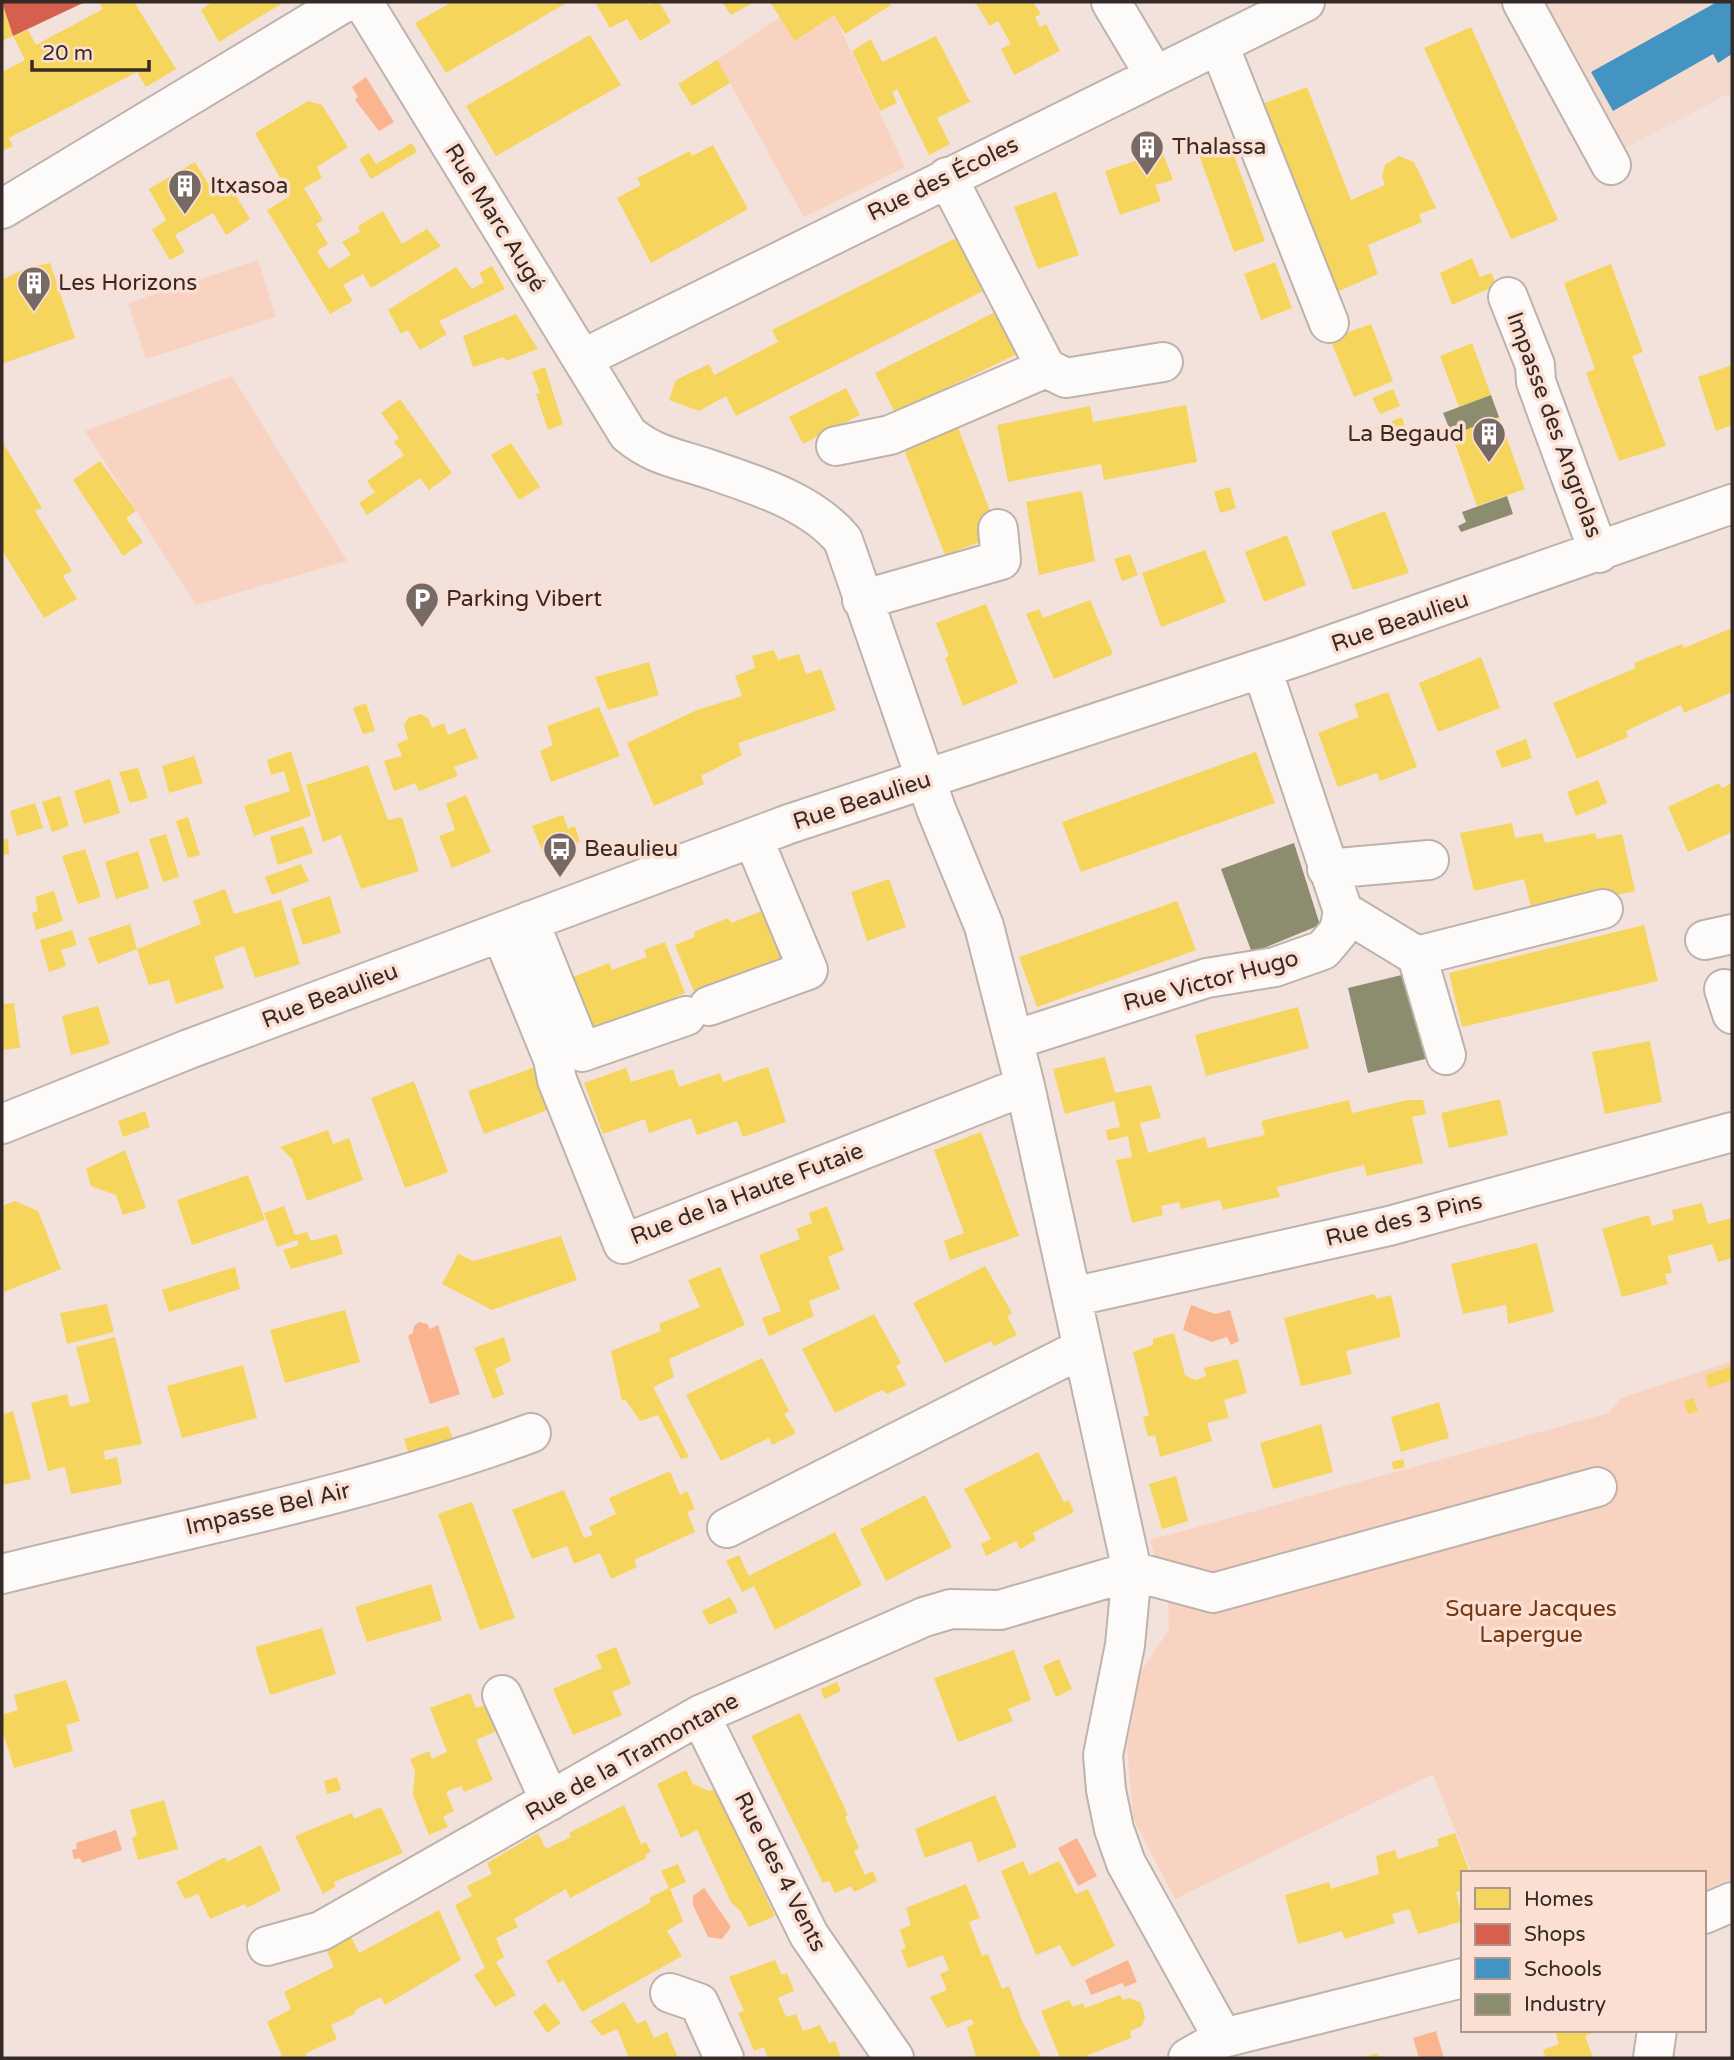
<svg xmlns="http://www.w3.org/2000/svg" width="1734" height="2060" font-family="'Varela Round',sans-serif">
<rect width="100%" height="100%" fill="#f2e2db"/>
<path fill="#f4d9cd" d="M1545,2h187v99l-4,-7 -105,55z"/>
<path fill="#f9d3c1" d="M834,15l71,152 -101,50 -87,-157 63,-43 16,24z
M258,260l18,57 -130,42 -18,-56z
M232,376l115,185 -151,44 -111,-174z
M1732,1361v517l-28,13v-18h-232l-39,-99 -258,125 -42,-81 -6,-70 13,-75 29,-43 -1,-29 -18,-61 459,-127 12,-15z"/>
<path fill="#fab48f" d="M366,77l28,45 -15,9 -24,-31 3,-3 -6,-10z
M1191,1305l24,9 15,-4 9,31 -8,4 -4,-8 -15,5 -29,-12z
M419,1322l8,2 3,5 8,-4 22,69 -30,10 -22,-68 5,-3 1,-7z
M116,1830l6,20 -37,12 -3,1 -2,-5 -6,1 -2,-9 5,-1 -1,-6z
M1077,1838l20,38 -19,10 -20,-38z
M704,1888l27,39 -9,12 -14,-2 -15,-32v-9z
M1128,1960l9,22 -12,5 -3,-4 -31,12 -6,-15z
M1436,2031l8,27h-25l-6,-20z"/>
<path fill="#f6d55c" d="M99,2h35l42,67 -30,18 -9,-15 -128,66 4,8 -11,5v-79l23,-12 -12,-24 -11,5v-37l11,32 15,-6 8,15 67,-36z
M212,2h67l2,2 -62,38 -18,-32z
M452,2h116l-122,71 -31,-50z
M595,2h52l1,3 11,-3 12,20 -31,19 -13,-22 -17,9z
M722,2h32l-23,13z
M770,2h119l2,3 -46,29 -11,-19 -39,26z
M975,2h58l8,12 -6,3 5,10 6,-3 14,27 -46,24 -13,-26 10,-5 -13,-23 -8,5z
M1471,27l87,193 -47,19 -87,-191z
M590,35l31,50 -125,71 -30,-50z
M936,36l34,66 -33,16 13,26 -21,11 -32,-66 -5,3 5,11 -17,8 -28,-60 19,-12 11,23z
M717,60l13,23 -38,23 -14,-22z
M1307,87l44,113 34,-15 -3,-8 3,-12 14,-9 15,6 22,46 -17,6 3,8 -54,23 10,29 -55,24 -64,-193z
M308,101l14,4 26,42 -31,20 5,11 -18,10 19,32 -7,4 12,20 -11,7 12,18 22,-14 -9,-13 18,-10 -2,-6 25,-15 19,33 25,-15 14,17 -70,42 -8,-14 -20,11 10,16 -23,13 -63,-104 23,-14 -35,-63z
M412,143l5,9 -46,27 -12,-20 10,-6 7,11z
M1159,143l14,37 -18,5 6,16 -41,14 -15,-44 39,-13 -3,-8z
M1230,144l35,97 -31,11 -35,-97z
M713,145l35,64 -97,54 -34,-65 24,-13 -4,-7 53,-27 2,5z
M195,162l14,23 15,-9 26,43 -24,16 -13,-22 -38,22 10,17 -15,8 -18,-30 14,-10 -17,-31z
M1056,192l23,63 -41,14 -24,-62z
M962,235l27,53 -253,128 -10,-20 -27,15 -30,-11 7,-20 33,-16 5,11 64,-33 -6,-12z
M1472,258l8,19 11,-4 6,12 -45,20 -12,-32z
M1275,262l17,46 -31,12 -17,-46z
M50,263l25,75 -73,26v-84l24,-12z
M1611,264l32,88 -11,4 34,90 -47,15 -33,-88 9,-4 -31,-86z
M492,266l13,23 -66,32 8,13 -27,16 -12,-20 -7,4 -13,-24 68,-43 16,22 12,-7 -5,-9z
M1001,309l22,42 -128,62 -20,-40z
M516,314l22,35 -32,12 -2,-4 -31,10 -10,-31z
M1371,324l22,57 -39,16 -24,-58z
M1472,343l19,52 -32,12 -19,-51z
M1732,365v60l-16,6 -18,-54z
M545,367l18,57 -15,6 -12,-36 4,-1 -8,-21z
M846,388l14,27 -57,29 -14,-27z
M1393,389l7,17 -20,8 -8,-16z
M400,399l52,74 -23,17 -9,-12 -53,37 -8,-12 16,-11 -8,-11 37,-26 -10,-13 5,-4 -18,-25z
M1186,405l11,57 -93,18 -3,-16 -93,18 -11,-57 93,-19 3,16z
M1402,417l5,16 -24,11 -6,-17z
M1499,417l26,72 -48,17 -25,-71z
M957,425l35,91 -4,23 -43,16 -42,-108z
M2,441l40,67 -7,3 37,60 -9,5 14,23 -33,19 -42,-68z
M511,443l29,44 -21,13 -28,-45z
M100,461l36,50 -10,7 17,24 -20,14 -50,-76z
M1230,487l6,21 -16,5 -6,-21z
M1082,491l13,70 -56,14 -13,-73z
M1385,511l24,62 -56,17 -22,-58z
M1287,535l19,50 -42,17 -19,-50z
M1205,550l21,52 -65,25 -19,-54z
M1130,554l8,21 -16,6 -8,-22z
M1090,600l23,54 -59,25 -28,-65 13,-5 4,9z
M986,604l32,79 -55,23 -18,-48 4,-2 -13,-33z
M1732,628v64l-48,21 -3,-8 -55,26 2,6 -51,22 -24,-56 83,-35 -2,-5 48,-19 2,4z
M774,650l4,10 21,-6 7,20 15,-5 15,41 -98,33 4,12 -41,21 3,8 -50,22 -27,-63 70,-33 45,-14 -7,-20 20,-8 -3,-12z
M1481,657l19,51 -62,24 -19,-49z
M649,662l10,33 -51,15 -13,-33z
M1388,692l29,75 -37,14 -3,-8 -39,14 -20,-54 41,-16 -5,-13z
M366,703l9,28 -12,3 -10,-26z
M599,707l21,49 -69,26 -11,-31 13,-6 -6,-19z
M420,714l8,4 4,10 12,-5 4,12 17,-7 13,30 -24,9 4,9 -39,15 -4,-8 -21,8 -10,-30 18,-5 -5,-12 11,-5 -4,-14 4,-7z
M1526,739l6,19 -30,10 -7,-17z
M291,751l20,65 -57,20 -10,-30 46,-15 -6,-20 -13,4 -4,-15z
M1256,752l19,51 -194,69 -19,-50z
M194,756l9,27 -34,10 -7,-27z
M368,765l20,55 14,-3 17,54 -58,18 -20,-54 -18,7 -17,-57z
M138,768l10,30 -18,5 -11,-31z
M110,779l10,34 -36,11 -10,-33z
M1598,780l9,23 -31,13 -9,-24z
M1719,783l3,5 10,-5v49l-44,20 -20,-45z
M466,795l25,57 -39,16 -13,-32 16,-6 -9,-26z
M60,796l9,30 -17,6 -10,-30z
M35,803l8,25 -26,8 -7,-25z
M563,815l5,14 7,-3 5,16 -36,13 -12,-29z
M188,817l12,38 -12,3 -12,-37z
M1512,823l3,15 27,-5 3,10 50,-10 2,6 25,-5 13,57 -102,23 -9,-35 -50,12 -14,-58z
M303,826l10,27 -35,12 -8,-28z
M166,834l13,43 -16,5 -14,-43z
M8,839l1,15 -7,1v-15z
M85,849l16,48 -23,7 -16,-48z
M138,851l11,37 -33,11 -11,-37z
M301,864l8,17 -37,14 -7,-18z
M889,879l17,48 -39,14 -16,-49z
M225,889l9,25 47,-14 19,64 -45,14 -11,-32 -30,11 10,31 -48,16 -7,-24 -20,5 -12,-36 64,-25 -8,-23z
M54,891l9,30 -27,9 -4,-17 6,-2 -3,-14z
M330,896l11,37 -38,12 -12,-36z
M1177,901l19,49 -159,57 -18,-50z
M767,909l22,54 -92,36 -22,-54 20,-8 -1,-5 34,-14 3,5z
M130,924l7,25 -39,15 -10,-26z
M1644,925l14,56 -196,46 -13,-54z
M72,930l5,15 -16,5 5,16 -17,6 -9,-32z
M665,942l20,51 -20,9 3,9 -74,20 -21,-54 36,-14 3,7 35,-13 -3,-7z
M14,1003l6,45 -18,2v-46z
M98,1006l12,38 -39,11 -9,-39z
M1298,1007l11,41 -103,28 -11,-41z
M1650,1041l12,61 -57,12 -13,-62z
M1105,1057l10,36 36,-8 10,33 -21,5 8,30 57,-16 3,11 57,-13 -4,-14 88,-21 3,13 56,-13h15l3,14 -14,3 11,46 -56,13 -3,-11 -29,7 -58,15 3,10 -57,13 -3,-10 -39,9 -2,-7 -18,4 2,9 -31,8 -16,-63 16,-3 -4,-21 -20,5 -2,-11 14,-3 -6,-26 -49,13 -12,-45z
M535,1067l15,42 -66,25 -16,-43z
M768,1067l18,55 -43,15 -6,-16 -40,14 -6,-17 -42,15 -4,-14 -42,15 -19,-51 42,-15 5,14 42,-13 6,18 41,-14 3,9z
M414,1081l34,91 -43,16 -34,-90z
M1500,1099l8,36 -59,13 -8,-35z
M145,1111l5,16 -27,10 -5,-16z
M328,1130l5,14 16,-6 14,42 -56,21 -15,-42 -12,-12z
M981,1132l38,104 -69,24 -6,-19 20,-8 -30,-83z
M125,1150l21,58 -23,7 -7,-20 -25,-9 -5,-17z
M248,1175l17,45 -73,25 -15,-45z
M15,1201l23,10 23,58 -57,23 -2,-86z
M1702,1203l6,21 24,-6v40l-14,4 -6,-18 -44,12 4,17 -7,1 3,10 -46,13 -20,-68 47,-14 3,11 22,-6 -2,-10z
M284,1206l11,29 12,-3 4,9 26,-7 6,20 -52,15 -8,-19 16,-5 -2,-5 -20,7 -13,-34z
M827,1206l17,44 -16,7 12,32 -31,12 5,15 -45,20 -7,-18 19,-7 -22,-56 41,-16 -4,-10 16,-6 -3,-10z
M561,1236l16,44 -85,30 -50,-26 16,-30 16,7z
M1537,1243l17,69 -46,12 -2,-19 -43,9 -12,-50z
M985,1266l27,47 -5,3 10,19 -23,11 -3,-5 -46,22 -32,-60z
M235,1267l5,22 -71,23 -7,-22z
M720,1267l25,58 -76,34 5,18 -21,10 36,70 -8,2 -23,-44 -18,6 -15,-22 -3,2 -11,-50 50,-20 -2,-7 41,-17 -12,-27z
M1374,1294l3,5 14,-4 10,42 -55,14 6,23 -51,12 -17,-68z
M107,1304l7,28 -47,12 -7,-31z
M345,1310l15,52 -75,21 -15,-53z
M874,1314l27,49 -5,3 10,19 -19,9 -5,-4 -47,23 -33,-64z
M1174,1333l11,42 10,5 11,-4 -2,-8 34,-9 9,34 -23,7 5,18 -22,5 5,18 -52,16 -5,-22 -7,2 -5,-20 6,-2 -16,-63 20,-7v-6z
M115,1337l27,107 -38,7 1,9 12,-3 5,27 -51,10 -6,-27 -17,4 -17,-68 36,-9 3,13 20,-5 -14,-55z
M504,1337l7,24 -16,8 9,25 -11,5 -19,-51z
M762,1358l27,53 -5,3 12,19 -24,12 -3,-7 -48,23 -35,-66z
M243,1365l14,53 -75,20 -15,-52z
M1732,1366v14l-23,8 -4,-13z
M1693,1398l5,13 -10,3 -4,-13z
M1439,1402l10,36 -48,14 -10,-35z
M13,1411l18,68 -29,6v-70z
M1321,1424l12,48 -60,17 -13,-46z
M448,1426l8,21 -45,14 -7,-22z
M1038,1452l26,50 5,-2 5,12 -41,21 3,7 -16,9 -4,-8 -30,15 -5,-12 10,-5 -27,-50z
M1403,1459l2,8 -12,3 -1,-8z
M670,1471l10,24 7,-4 8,18 -8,3 8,20 -61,28 3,7 -26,12 -11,-26 -26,11 -7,-18 -35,13 -20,-49 52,-20 20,48 9,-3 -4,-8 27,-13 -7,-16z
M1176,1476l12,45 -26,8 -13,-45z
M925,1495l27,52 -66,34 -26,-52z
M472,1502l43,116 -35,12 -42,-116z
M835,1532l27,53 -87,45 -21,-44 -12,6 -16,-31 13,-6 10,21z
M431,1584l11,36 -75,22 -12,-35z
M730,1597l8,15 -29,13 -7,-14z
M322,1628l14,46 -66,21 -15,-48z
M616,1647l15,37 -19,8 10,23 -49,20 -20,-46 49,-21 -6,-13z
M1014,1650l17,50 -23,9 5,12 -55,21 -24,-64z
M1059,1659l13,30 -16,8 -13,-31z
M66,1680l14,41 -14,4 7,26 -59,17 -12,-39v-14l16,-5 -4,-15z
M837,1682l4,9 -17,8 -3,-10z
M470,1693l6,15 13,-4 12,25 -25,11 17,40 -29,12 -3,-6 -15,6 8,19 -11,6 5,10 -19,8 -16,-40 2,-24 -5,-12 19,-8 3,8 15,-7 -17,-44z
M800,1713l48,102 -3,2 14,31 -5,3 11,24 8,-4 4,10 -23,11 -3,-6 -16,7 -6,-12 -6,2 -72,-147z
M686,1770l7,14 16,7 14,-6 30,60 -10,4 32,67 -26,11 -8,-15 -10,-10 -34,-72 -16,8 -24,-54z
M337,1777l4,13 -14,4 -3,-13z
M995,1795l22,52 -39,15 -7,-21 -46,17 -10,-29z
M164,1800l14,49 -40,11 -6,-22 5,-3 -7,-25z
M624,1805l17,39 5,-2 5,10 -5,2v4l-76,40 -4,-9 -52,30 4,8 -22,11 8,19 -8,5 20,33 -21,12 -21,-32 11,-7 -30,-63 17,-9 -5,-10 25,-12 -5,-11 51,-30 8,16 25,-12 -2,-4z
M381,1807l22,46 -69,29 1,5 -12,7 -28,-58 57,-23 2,6z
M1455,1833l15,40h-7v17l-7,2 7,29 -45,13 -9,-25 -17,5 3,9 -50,16 -3,-8 -44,13 -13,-49 44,-13 2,7 48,-15 -3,-18 19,-6 3,9 41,-13 -2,-7z
M261,1845l20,45 -34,18 -2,-4 -35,15 -12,-25 -13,5 -9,-17 49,-25 2,5z
M1023,1861l6,14 30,-14 17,33 12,-5 27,57 -43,21 -12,-22 -24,10 -35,-84z
M678,1864l8,18 -16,7 13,32 -16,10 15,25 -100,56 -19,-32 -5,3 -12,-22 105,-59 -2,-4 20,-10 -8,-17z
M966,1884l14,34 -11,4 13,34 6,-2 14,35 7,-3 13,35 20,37h-72l6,-2 -9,-29 7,-3 -3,-5 -24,9 -17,-31 17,-7 -7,-16 9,-4 -6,-15 -35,13 -7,-18 5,-2 -6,-18 11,-5 -5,-17z
M439,1910l22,50 -76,45 -4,-8 -26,13 1,3 -25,12 6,14 -31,14v4l-23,1 -16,-36 24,-13 -7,-17 50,-25 -8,-18 25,-12 8,16z
M775,1960l7,15 5,-2 7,18 -16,7 8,19 10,-3 7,17 17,-6 9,18 6,-2 6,17h-73l-4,-11 -10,4 -16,-38 6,-2 -15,-34z
M1120,1995l3,5 7,-2 11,5 4,14 -3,9 -12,5 1,7 -50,20h-21l-19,-47 28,-11 4,7 10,-4 2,5z
M624,2002l13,22 9,-4 8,18 13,-6 11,26h-49l-12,-29 -15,7 -12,-15z
M545,2003l16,20 -14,10 -14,-21z
M1555,2030h44l-14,6 8,22h-47l-3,-8 16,-6z
M1377,2053l2,5h-17z"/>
<path fill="#d6604d" d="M2,2h83l-72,34z"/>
<path fill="#4393c3" d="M1717,2h15v52l-14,9 -5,-9 -100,57 -22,-39z"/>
<path fill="#8c8c6e" d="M1491,395l8,22 -47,18 -9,-22z
M1507,496l6,18 -52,18 -3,-6 8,-4 -4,-10z
M1294,843l26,82 -68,28 -31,-84z
M1410,973l19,85 -61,15 -20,-85z"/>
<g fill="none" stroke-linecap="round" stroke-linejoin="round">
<g stroke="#beb2ac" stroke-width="42">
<path id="minor" d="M363,2l265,432c25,21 47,24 78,34 47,16 105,33 137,72l93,269 48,117 41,160 107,485 -7,74 -22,110 3,35 8,39 12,34 97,175 -35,20
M1111,2l44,74
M1522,2l89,163
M1219,45l110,278
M947,177l99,191
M2,209l343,-207
M1508,297l27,68 1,17 63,171
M582,359l723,-357
M836,446l54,-11 156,-67 20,10 97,-16
M862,600l139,-40 -3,-31
M1327,869l102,-9
M1343,911l74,45 29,99
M529,921l53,131 104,-36
M501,932l52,127 4,21 66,164 402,-158
M1705,940l27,-6
M1417,956l186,-47
M1724,989l8,25
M709,1006l99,-36 -55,-132
M1014,1040l193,-62 68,-11 48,-17 16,-19 4,-20 -81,-242
M2,1124l187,-75 600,-225 507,-167 436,-153
M1072,1297l317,-71 343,-94
M727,1528l356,-180
M1132,1571l81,22 384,-106
M2,1574c176,-44 357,-78 529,-141
M502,1695l48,106
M700,1715l109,220 85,123
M1704,1914l28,-12
M267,1946l54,-15 379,-216 224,-98 27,-8 49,1 132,-39
M670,1993l29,10 25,55
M1223,2038l240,-60
M1653,2058l4,-28"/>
</g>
<use href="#minor" stroke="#fdfbfa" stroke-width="38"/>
</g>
<defs>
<g id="building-pin" transform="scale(1.75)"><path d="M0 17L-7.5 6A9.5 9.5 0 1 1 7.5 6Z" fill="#776a65" stroke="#fbdfd2"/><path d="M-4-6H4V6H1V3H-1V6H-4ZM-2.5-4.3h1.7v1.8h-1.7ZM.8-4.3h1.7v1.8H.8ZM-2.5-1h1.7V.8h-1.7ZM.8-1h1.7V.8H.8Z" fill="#fff"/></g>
<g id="parking-pin" transform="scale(1.75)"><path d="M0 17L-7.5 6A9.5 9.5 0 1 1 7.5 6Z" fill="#776a65" stroke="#fbdfd2"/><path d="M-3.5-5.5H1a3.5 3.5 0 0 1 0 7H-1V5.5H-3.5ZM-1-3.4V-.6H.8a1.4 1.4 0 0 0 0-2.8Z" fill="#fff"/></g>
<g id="bus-pin" transform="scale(1.75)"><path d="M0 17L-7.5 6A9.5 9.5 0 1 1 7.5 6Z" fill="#776a65" stroke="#fbdfd2"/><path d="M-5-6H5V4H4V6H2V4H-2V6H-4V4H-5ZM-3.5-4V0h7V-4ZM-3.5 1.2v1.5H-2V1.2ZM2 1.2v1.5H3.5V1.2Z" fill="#fff"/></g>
</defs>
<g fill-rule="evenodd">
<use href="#building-pin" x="1147" y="147"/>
<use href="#building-pin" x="185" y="186"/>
<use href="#building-pin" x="34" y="283"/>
<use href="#building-pin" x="1489" y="434"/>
<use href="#parking-pin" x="422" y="599"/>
<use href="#bus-pin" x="560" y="849"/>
</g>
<g text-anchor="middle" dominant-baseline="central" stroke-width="7" stroke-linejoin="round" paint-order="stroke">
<g font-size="23" fill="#352a25" stroke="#fbdfd2" text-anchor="start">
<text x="1172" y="147">Thalassa</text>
<text x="210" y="186">Itxasoa</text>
<text x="58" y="283">Les Horizons</text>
<text x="1464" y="434" text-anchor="end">La Begaud</text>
<text x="446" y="599">Parking Vibert</text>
<text x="584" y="849">Beaulieu</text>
</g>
<g font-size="23" fill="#352a25" stroke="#fbdfd2">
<text transform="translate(943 179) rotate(-26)">Rue des Écoles</text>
<text transform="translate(495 218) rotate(58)">Rue Marc Augé</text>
<text transform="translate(1554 425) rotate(70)">Impasse des Angrolas</text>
<text transform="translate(1400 622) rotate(-19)">Rue Beaulieu</text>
<text transform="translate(862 801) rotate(-18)">Rue Beaulieu</text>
<text transform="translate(1211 981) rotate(-15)">Rue Victor Hugo</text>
<text transform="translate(330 996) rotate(-21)">Rue Beaulieu</text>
<text transform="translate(747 1194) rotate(-21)">Rue de la Haute Futaie</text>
<text transform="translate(1404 1220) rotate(-14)">Rue des 3 Pins</text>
<text transform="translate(268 1509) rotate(-13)">Impasse Bel Air</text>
<text transform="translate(632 1757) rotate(-29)">Rue de la Tramontane</text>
<text transform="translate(780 1872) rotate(63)">Rue des 4 Vents</text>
</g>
<g font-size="23" fill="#723713" stroke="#fbdfd2">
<text x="1531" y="1609">Square Jacques<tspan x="1531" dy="26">Lapergue</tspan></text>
</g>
</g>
<rect width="1734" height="2060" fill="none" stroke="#352a25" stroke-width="7"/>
<rect x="1461" y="1871" width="245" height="161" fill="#fbdfd2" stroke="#ac978d" stroke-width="2"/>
<rect x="1475" y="1888" width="35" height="21" fill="#f6d55c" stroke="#ac978d" stroke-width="2"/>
<text x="1524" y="1906" font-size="21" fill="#352a25">Homes</text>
<rect x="1475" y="1924" width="35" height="21" fill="#d6604d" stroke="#ac978d" stroke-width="2"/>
<text x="1524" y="1941" font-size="21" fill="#352a25">Shops</text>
<rect x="1475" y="1958" width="35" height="21" fill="#4393c3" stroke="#ac978d" stroke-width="2"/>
<text x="1524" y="1976" font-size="21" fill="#352a25">Schools</text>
<rect x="1475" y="1994" width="35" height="21" fill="#8c8c6e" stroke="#ac978d" stroke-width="2"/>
<text x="1524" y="2011" font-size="21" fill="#352a25">Industry</text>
<path d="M32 60v10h117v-10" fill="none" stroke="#352a25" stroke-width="3.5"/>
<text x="42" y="60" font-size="21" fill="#352a25" stroke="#fbdfd2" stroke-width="5" paint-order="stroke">20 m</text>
</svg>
